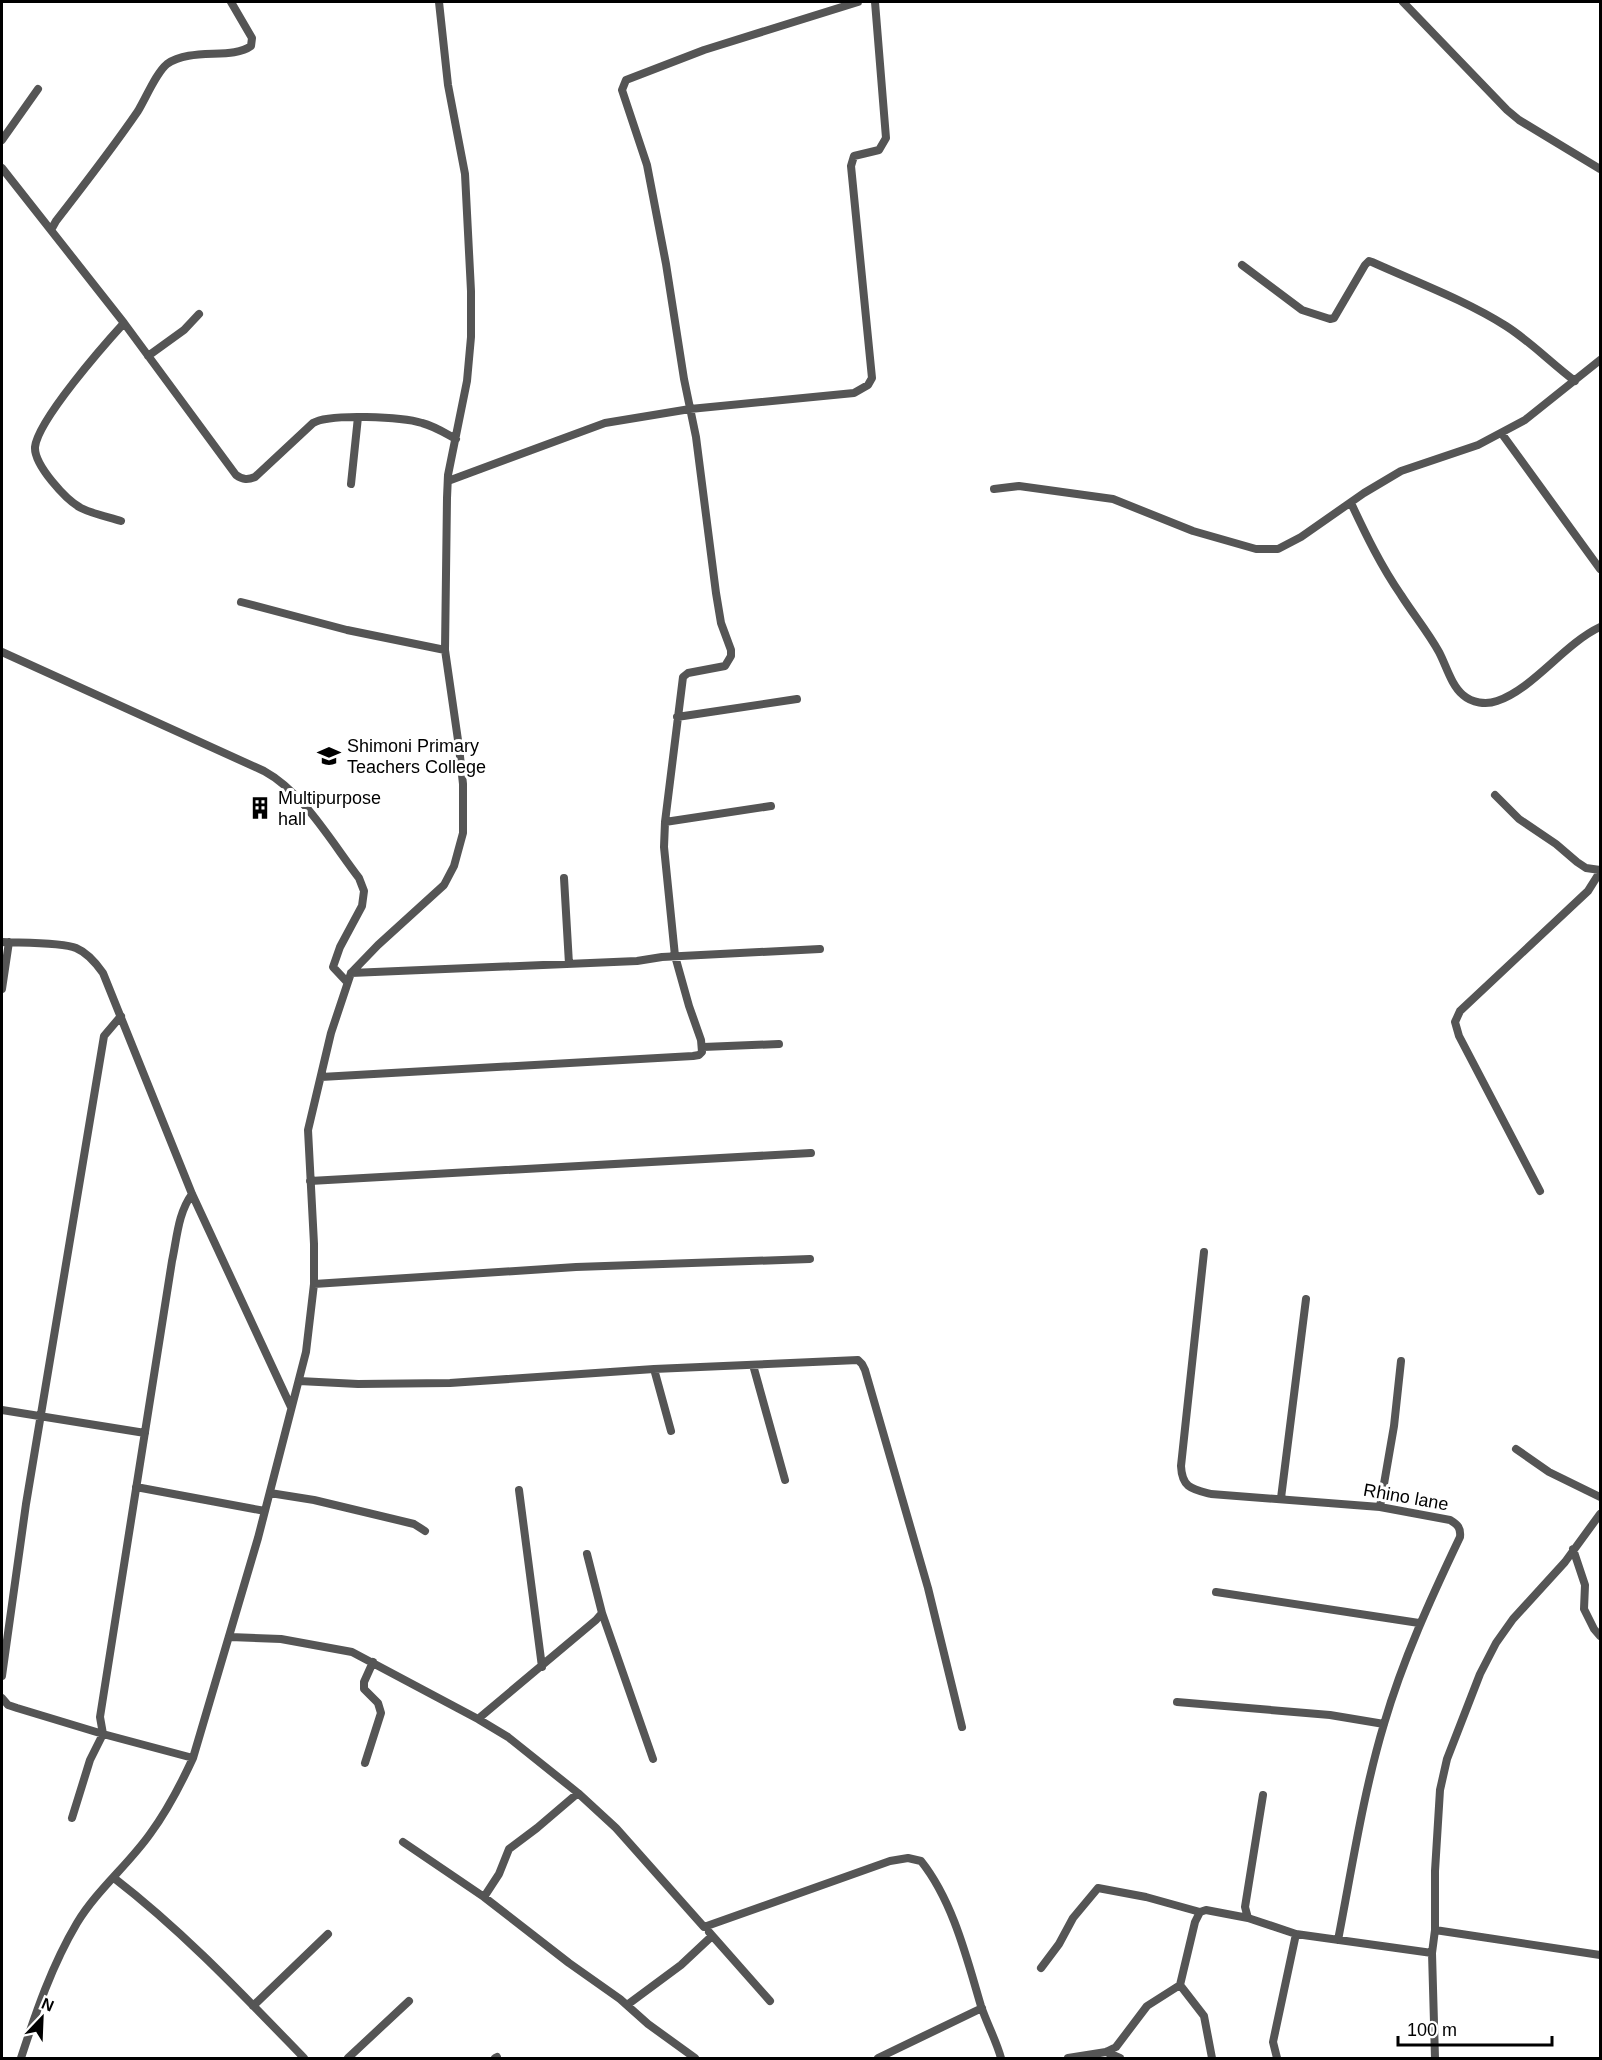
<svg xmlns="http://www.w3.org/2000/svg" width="1602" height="2060" font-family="Helvetica,sans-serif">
<rect width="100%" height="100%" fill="#fff"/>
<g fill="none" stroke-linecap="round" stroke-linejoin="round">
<path stroke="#555" stroke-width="8" d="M1403,2l104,108 12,10 81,49
M2,140l36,-51
M2,168l122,155 112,152c7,5 12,5 19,2l58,-54c16,-10 90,-6 109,0 12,3 23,10 34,16
M51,230l5,-9c28,-36 56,-72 82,-110 8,-13 18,-38 29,-47 24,-17 65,-4 84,-18l1,-8 -21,-36
M1242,265l60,45 28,9 4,-1 31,-53 4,-4 3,1c44,20 93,38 134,64 25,16 45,37 69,55
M148,356l36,-26 15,-16
M1502,434l98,135
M448,481l157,-58 85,-14 164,-16 14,-8 4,-7 -21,-212 3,-10 25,-6 7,-12 -11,-136
M351,484l7,-67
M994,489l25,-3 94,13 80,32 63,18h22l23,-12 63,-44 37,-22 77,-26 47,-25 75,-60
M1351,503c15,32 30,63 50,92 12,19 27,37 38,57 7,13 12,33 24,43 9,8 23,10 34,6 36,-12 67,-57 103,-74
M121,521c-13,-4 -28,-7 -40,-13 -15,-8 -47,-43 -46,-61 3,-27 69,-102 89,-124
M241,602l106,28 98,20
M2,652l262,119c39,21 68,72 95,107l5,13 -2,15 -22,41 -7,20 14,15
M677,717l120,-18
M1495,795l24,24 37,25 21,18 9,6 14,2
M665,822l106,-16
M564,878l5,86
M2,942c17,1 60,0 74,6 12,5 20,15 27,25l89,221 99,213
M351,973l286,-12 25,-4 158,-8
M2,989l7,-47
M703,1047l76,-3
M321,1077l372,-21 6,-1 3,-3 -1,-12 -12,-34 -14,-50 -11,-109 1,-25 18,-145 5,-4 37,-7 6,-10v-6l-10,-27 -5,-30 -20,-156 -12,-58 -18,-115 -19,-99 -25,-75 4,-10 78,-30 154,-48
M310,1181l501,-28
M1540,1191l-81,-155 -4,-14 5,-11 128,-120 12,-19
M1204,1252l-23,214c1,22 11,23 30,28l169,13 70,13c8,5 11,8 10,17 -29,61 -57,122 -76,187 -21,70 -32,144 -46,216
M314,1284l262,-17 234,-8
M753,1365l32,115
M654,1369l17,62
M299,1381l59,3 92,-1 204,-14 204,-9 4,4 3,6 63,218 34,139
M2,1410l143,23
M1516,1449l33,23 51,25
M136,1487l129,24
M519,1490l23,177
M270,1493l44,7 100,24 11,7
M1281,1498l25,-199
M1380,1507l14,-81 7,-65
M1573,1549l12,36 -1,24 10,20 6,7
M1216,1592l203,31
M602,1613l51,146
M230,1637l51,2 71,13 126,67 30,18 70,56 38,35 88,99 186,-66 18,-3 13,3c32,40 46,98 60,145 6,18 15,34 20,52
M2,1676l24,-172 78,-468 17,-20
M2,1698l6,7 9,3 86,26 90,24
M1177,1702l153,13 54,9
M478,1719l118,-99 6,-7 -15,-59
M365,1763l16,-50 -3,-10 -14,-14v-7l9,-20
M1263,1795l-18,112 3,11 48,16 136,19
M72,1818l18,-58 13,-26 -3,-17 72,-456c5,-23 6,-48 20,-67
M403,1842l81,55 85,66 51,36 28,25 47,34
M114,1878c70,54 129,117 190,180
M484,1897l15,-23 10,-25 28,-21 41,-35
M1435,1930l165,25
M709,1932l61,69
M1041,1968l18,-24 14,-26 25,-30 48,9 54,15
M1180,1985l24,31 8,42
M627,2005l54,-40 31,-29
M253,2006l75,-72
M1106,2052l14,6
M21,2058c15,-46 31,-93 56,-135 20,-33 51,-58 73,-89 17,-23 31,-50 43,-76l65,-220 48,-186 8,-68v-40l-6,-114 23,-97 20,-60 27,-28 66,-60 10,-19 9,-33v-49l-4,-37 -14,-97 2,-152 1,-23 19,-94 4,-44v-46l-6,-117 -17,-89 -9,-83
M348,2058l61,-57
M495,2058l2,-1
M878,2058l104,-50
M1068,2058l38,-6 10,-5 31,-41 33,-21 15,-63 5,-10 6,-2 42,8
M1277,2058l-4,-16 23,-108
M1435,2058l-3,-105 3,-23v-59l5,-81 7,-31 33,-85 16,-31 17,-24 52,-57 35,-48"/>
</g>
<defs>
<g id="school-bare" transform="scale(1.8)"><path d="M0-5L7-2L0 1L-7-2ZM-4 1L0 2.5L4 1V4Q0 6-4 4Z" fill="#000" stroke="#fff" stroke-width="2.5" paint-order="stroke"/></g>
<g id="building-bare" transform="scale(1.8)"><path d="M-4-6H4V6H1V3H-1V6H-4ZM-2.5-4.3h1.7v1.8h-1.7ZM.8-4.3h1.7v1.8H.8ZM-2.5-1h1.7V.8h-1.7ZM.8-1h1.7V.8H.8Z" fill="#000" stroke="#fff" stroke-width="2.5" paint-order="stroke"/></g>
</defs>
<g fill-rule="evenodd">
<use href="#school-bare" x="329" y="756"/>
<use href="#building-bare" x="260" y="808"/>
</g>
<g text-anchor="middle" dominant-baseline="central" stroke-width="6" stroke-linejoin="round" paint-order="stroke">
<g font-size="18" fill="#000" stroke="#fff" text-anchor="start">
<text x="347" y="746">Shimoni Primary<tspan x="347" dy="21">Teachers College</tspan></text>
<text x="278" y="798">Multipurpose<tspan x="278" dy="21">hall</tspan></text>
</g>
<g font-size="18" fill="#000" stroke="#fff">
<text transform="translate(1406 1497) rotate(10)">Rhino lane</text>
</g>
</g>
<rect width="1602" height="2060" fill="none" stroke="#000000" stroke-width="6"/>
<g transform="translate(42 2018) rotate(23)" stroke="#ffffff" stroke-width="4.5" paint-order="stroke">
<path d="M0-4.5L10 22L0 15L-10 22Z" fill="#000000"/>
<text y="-9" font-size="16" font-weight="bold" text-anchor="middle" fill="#000000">N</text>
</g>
<path d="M1398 2036v9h154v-9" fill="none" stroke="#000000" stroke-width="3"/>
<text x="1407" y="2036" font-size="18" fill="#000000" stroke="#ffffff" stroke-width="4.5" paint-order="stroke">100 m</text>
</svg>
